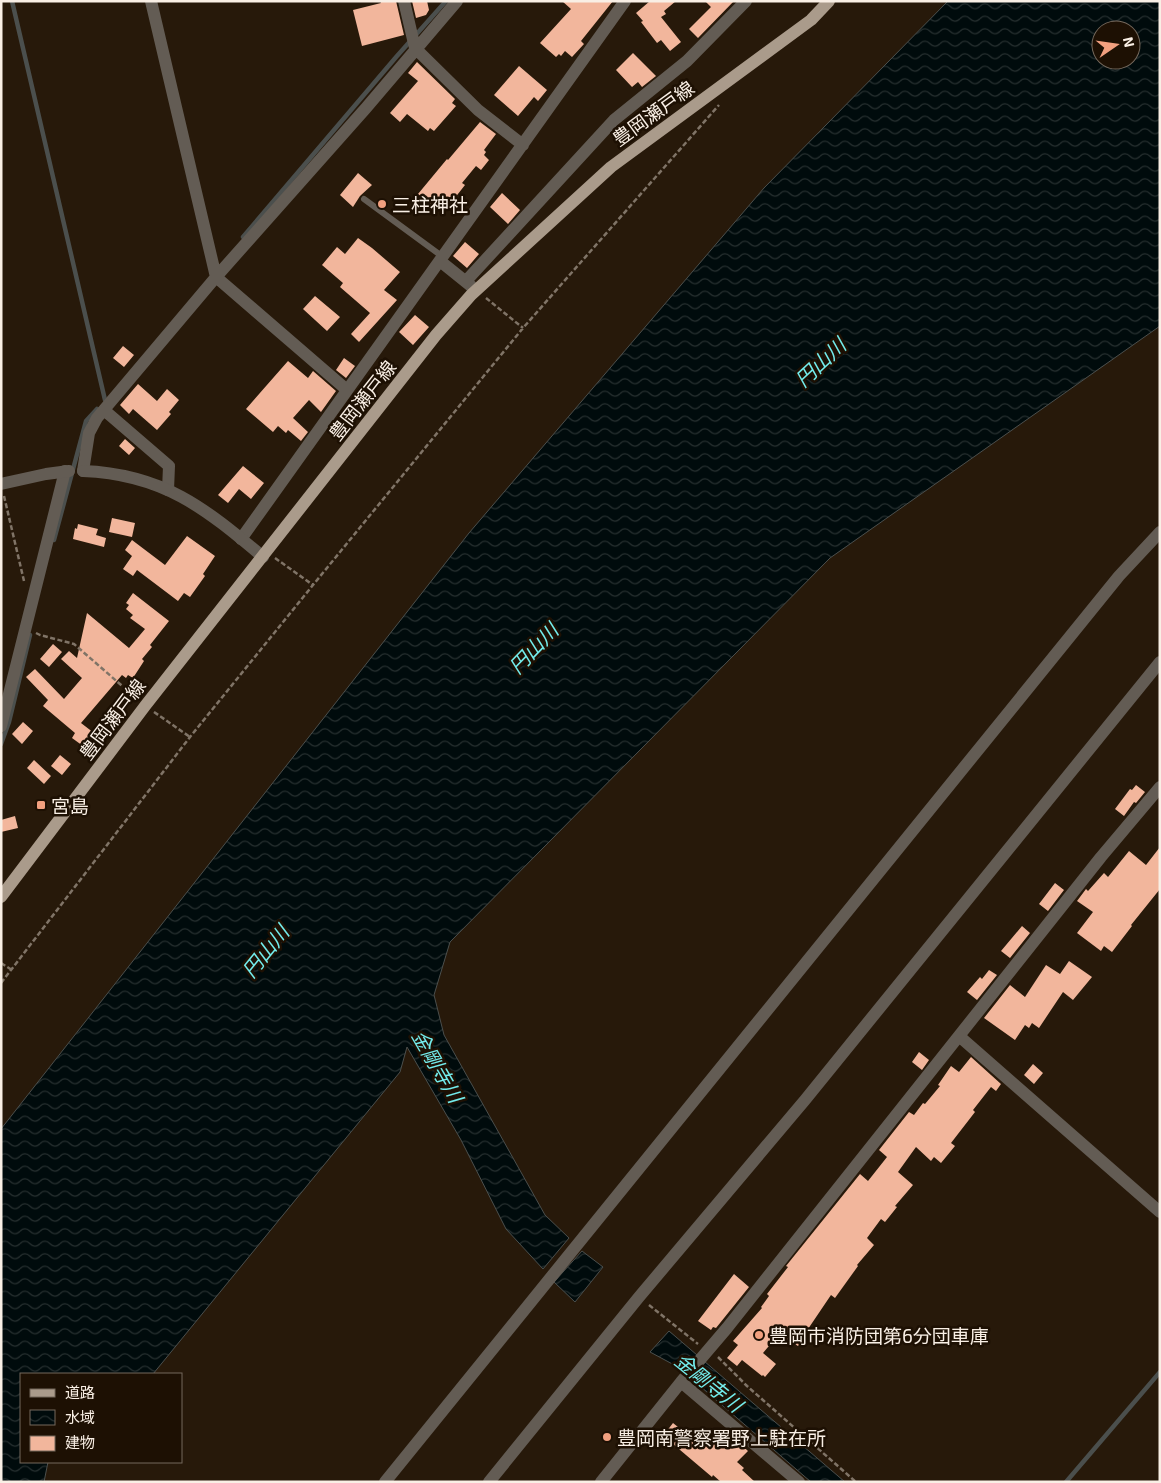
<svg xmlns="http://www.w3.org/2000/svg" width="1161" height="1483" font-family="'Exo 2','Noto Sans JP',sans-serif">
<defs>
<pattern id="water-waves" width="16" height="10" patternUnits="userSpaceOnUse" patternTransform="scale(1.25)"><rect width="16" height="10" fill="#000b0c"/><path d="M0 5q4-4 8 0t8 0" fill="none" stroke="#262f2f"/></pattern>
</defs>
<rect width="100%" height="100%" fill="#27190a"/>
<path fill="url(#water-waves)" stroke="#4b4f4d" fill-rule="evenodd" d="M948,1h212v325l-330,232 -380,384 -16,53 10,40 101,180 24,23 -26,31 -37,-40 -45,-89 -54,-93 -7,25 -247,302h-132v88h27l-4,20h-43v-353l468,-596 295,-345zM1101,30h30v30h-30z
M582,1251l21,16 -28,35 -21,-20z
M669,1331l176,151h-34l-133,-115 -28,-15z"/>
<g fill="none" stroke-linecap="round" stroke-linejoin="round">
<path stroke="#4b4f4d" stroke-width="4.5" d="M12,1l93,399
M243,237l154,-181 49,-55
M54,540l32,-119 11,-12
M1,744l8,-22 21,-87
M1066,1482l94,-110"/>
</g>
<path fill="#f2b69c" d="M380,1h16l8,34 -42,11 -9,-36 28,-7z
M412,1h15l2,9 -3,5 -10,3z
M562,1h51l-32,40 3,3 -12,13 -7,-6 -4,5 -2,-2 -3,3 -16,-14 31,-34z
M650,1h26l-12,10 2,3 -5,3 20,25 -11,9 -9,-11 -4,3 -16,-21 2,-1 -7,-8z
M705,1h29l-36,37 -9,-9 22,-22z
M633,53l23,23 -14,11 -4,-5 -6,5 -16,-17z
M417,62l38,37 -3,4 4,3 -22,25 -4,-3 -2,3 -21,-17 -7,8 -10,-9 28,-32 -10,-8z
M519,66l28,24 -9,11 -4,-4 -16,19 -24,-21z
M480,122l16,12 -12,16 2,2 -2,3 5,5 -8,10 -5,-4 -14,17 3,2 -22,28 -25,-19 29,-35 1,1z
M358,173l14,12 -12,11 -7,11 -13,-12z
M502,193l18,17 -12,14 -18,-17z
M358,238l14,10 28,24 -16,18 13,10 -38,42 -8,-8 19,-21 -30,-26 3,-4 -21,-18 15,-18 8,7z
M465,242l14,12 -12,14 -14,-12z
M315,296l25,21 -13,14 -24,-22z
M415,315l14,12 -16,18 -14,-13z
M123,346l11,9 -10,12 -11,-9z
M344,358l11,8 -9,12 -10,-8z
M288,361l20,17 5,-7 23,20 -15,21 -12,-12 -16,18 15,14 -7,9 -13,-11 -2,3 -8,-7 -5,6 -27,-23z
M138,384l19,17 10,-12 12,11 -10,12 2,2 -14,16 -24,-21 -4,5 -9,-9z
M125,439l10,9 -6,7 -10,-9z
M243,466l21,17 -13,16 -12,-10 -11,14 -10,-8z
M112,518l23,5 -3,14 -23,-5z
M78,524l20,5 -2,6 10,3 -2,9 -31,-8 2,-11 2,1z
M187,536l28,20 -12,18 2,2 -15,21 -6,-4 -6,8 -41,-31 -4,6 -10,-7 9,-13 -7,-6 7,-10 33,25z
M133,593l36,28 -19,24 2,2 -10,12 2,2 -11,17 -5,-3 -2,3 -4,-3 -41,48 13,10 -11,13 -11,-8 3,-5 -32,-27 5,-6 -22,-23 9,-8 29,30 18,-21 -21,-19 8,-8 8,7 10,-45 42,35 16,-19 -15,-11 3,-3 -7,-6 3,-4 -3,-2z
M53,644l9,8 -13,15 -9,-8z
M23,722l10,9 -11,13 -10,-10z
M60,755l11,9 -9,11 -11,-9z
M34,760l17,16 -7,8 -17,-16z
M1136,785l9,7 -9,11 -2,-1 -10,14 -9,-7 15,-20 2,1z
M15,816l3,12 -17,4v-12z
M1160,847v42l-29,36 1,1 -20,26 -8,-6 -3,5 -24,-18 16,-21 -16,-11 9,-12 2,2 16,-18 4,4 21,-26 17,14z
M1055,883l9,7 -16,21 -9,-7z
M1022,926l8,7 -20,25 -9,-7z
M1069,961l23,16 -19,23 -10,-8 -24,36 -7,-5 -3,5 -4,-3 -10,15 -31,-22 26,-33 15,12 21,-32 14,9z
M989,970l8,5 -20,25 -10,-8 13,-15 2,2z
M919,1052l10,8 -7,10 -10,-8z
M971,1057l30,27 -5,7 -5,-4 -18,23 2,2 -24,31 4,3 -14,17 -7,-6 -3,4 -15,-14 -18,25 15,13 -18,21 2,1 -12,15 -4,-3 -14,19 7,7 -17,20 1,1 -23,32 -4,-3 -23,34 1,1 -11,16 -19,-12 -16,19 13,11 -11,13 -2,-2 -1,1 -20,-16 -5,6 -10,-8 11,-13 -5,-4 29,-33 -1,-1 8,-11 -2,-2 21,-27 -2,-1 74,-92 8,7 19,-24 -8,-7 30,-38 5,3 9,-12 2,1 15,-18 -2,-1 13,-19 8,6z
M1033,1064l10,9 -9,11 -10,-9z
M734,1274l15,13 -33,41 -3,-1 -2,3 -13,-9z
M673,1423l10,8 -7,9 -10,-8z
M723,1428l25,23 -11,11 7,6 -2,2 13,12h-34l-8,-7 -1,2 -39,-33 10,-11 20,16z"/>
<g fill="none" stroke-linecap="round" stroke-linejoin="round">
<path stroke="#807467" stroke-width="2.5" stroke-dasharray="5 2.5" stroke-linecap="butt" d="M486,298l37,30
M4,496l20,85
M275,558l38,27
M36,633l4,2 34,9 62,54
M154,712l36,25
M1,963l11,7
M1,983l189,-246 123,-152 210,-257 196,-223
M649,1305l49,39
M718,1357l29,29 109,96"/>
<path stroke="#635c54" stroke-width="6" d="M364,199l79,58"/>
<path stroke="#635c54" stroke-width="12" d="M151,1l65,276 131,113
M404,1l11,47 63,62 45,35
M440,261l31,25
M466,281l148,-161 73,-59 59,-60
M104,410l65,56 -1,24
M83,471l6,-38 8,-15 119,-141 150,-169 91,-107
M241,539l384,-538
M1,726l64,-255
M959,1036l201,176
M681,1382l118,100
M385,1482l734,-906 41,-44
M489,1482l150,-185 166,-197 355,-438
M601,1482l80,-100 46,-54 374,-471 59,-70"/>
<path stroke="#635c54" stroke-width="12" d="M83,471c80,3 122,37 180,86
M1,484l45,-10 23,-3"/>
<path stroke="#aa9b8b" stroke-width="12" d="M1,897l144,-191 291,-371 35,-40 140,-128 200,-147 18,-19"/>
</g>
<g fill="#f2a07f" stroke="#1d1003" stroke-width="2">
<circle cx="382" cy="204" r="5"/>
<rect x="36" y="800" width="10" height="10" rx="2.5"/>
<circle cx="759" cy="1335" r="5"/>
<circle cx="607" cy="1437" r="5"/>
</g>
<g text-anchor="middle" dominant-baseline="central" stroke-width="5" stroke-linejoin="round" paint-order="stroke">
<g font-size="19" fill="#f9efe5" stroke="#1d1003">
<text transform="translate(653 113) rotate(-36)">豊岡瀬戸線</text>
<text transform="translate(362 400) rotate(-52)">豊岡瀬戸線</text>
<text transform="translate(112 719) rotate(-53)">豊岡瀬戸線</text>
</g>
<g font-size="19" fill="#f9efe5" stroke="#1d1003" text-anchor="start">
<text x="392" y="204">三柱神社</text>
<text x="51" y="805">宮島</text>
<text x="769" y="1335">豊岡市消防団第6分団車庫</text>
<text x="617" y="1437">豊岡南警察署野上駐在所</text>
</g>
<g font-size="20" font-style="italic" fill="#73ecec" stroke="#1d1003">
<text transform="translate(820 362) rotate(-43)">円山川</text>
<text transform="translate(533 648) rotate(-46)">円山川</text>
<text transform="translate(265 951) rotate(-51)">円山川</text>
<text transform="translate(438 1066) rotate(60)">金剛寺川</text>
<text transform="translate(709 1382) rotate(39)">金剛寺川</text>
</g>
</g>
<rect width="1161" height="1483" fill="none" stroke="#f9efe5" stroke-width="5"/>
<rect x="20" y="1373" width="162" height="90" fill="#1d1003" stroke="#75695d"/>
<rect x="30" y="1389" width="25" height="8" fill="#aa9b8b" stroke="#75695d"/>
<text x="65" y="1398" font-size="15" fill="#f9efe5">道路</text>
<rect x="30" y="1410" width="25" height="15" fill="url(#water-waves)" stroke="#75695d"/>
<text x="65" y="1423" font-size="15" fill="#f9efe5">水域</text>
<rect x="30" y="1436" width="25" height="15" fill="#f2b69c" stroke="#75695d"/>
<text x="65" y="1448" font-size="15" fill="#f9efe5">建物</text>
<g transform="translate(1116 45) rotate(77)"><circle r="24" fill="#1d1003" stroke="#75695d"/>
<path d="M0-4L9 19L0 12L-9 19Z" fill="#f2a07f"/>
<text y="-8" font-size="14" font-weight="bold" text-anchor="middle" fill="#f9efe5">N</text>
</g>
</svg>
